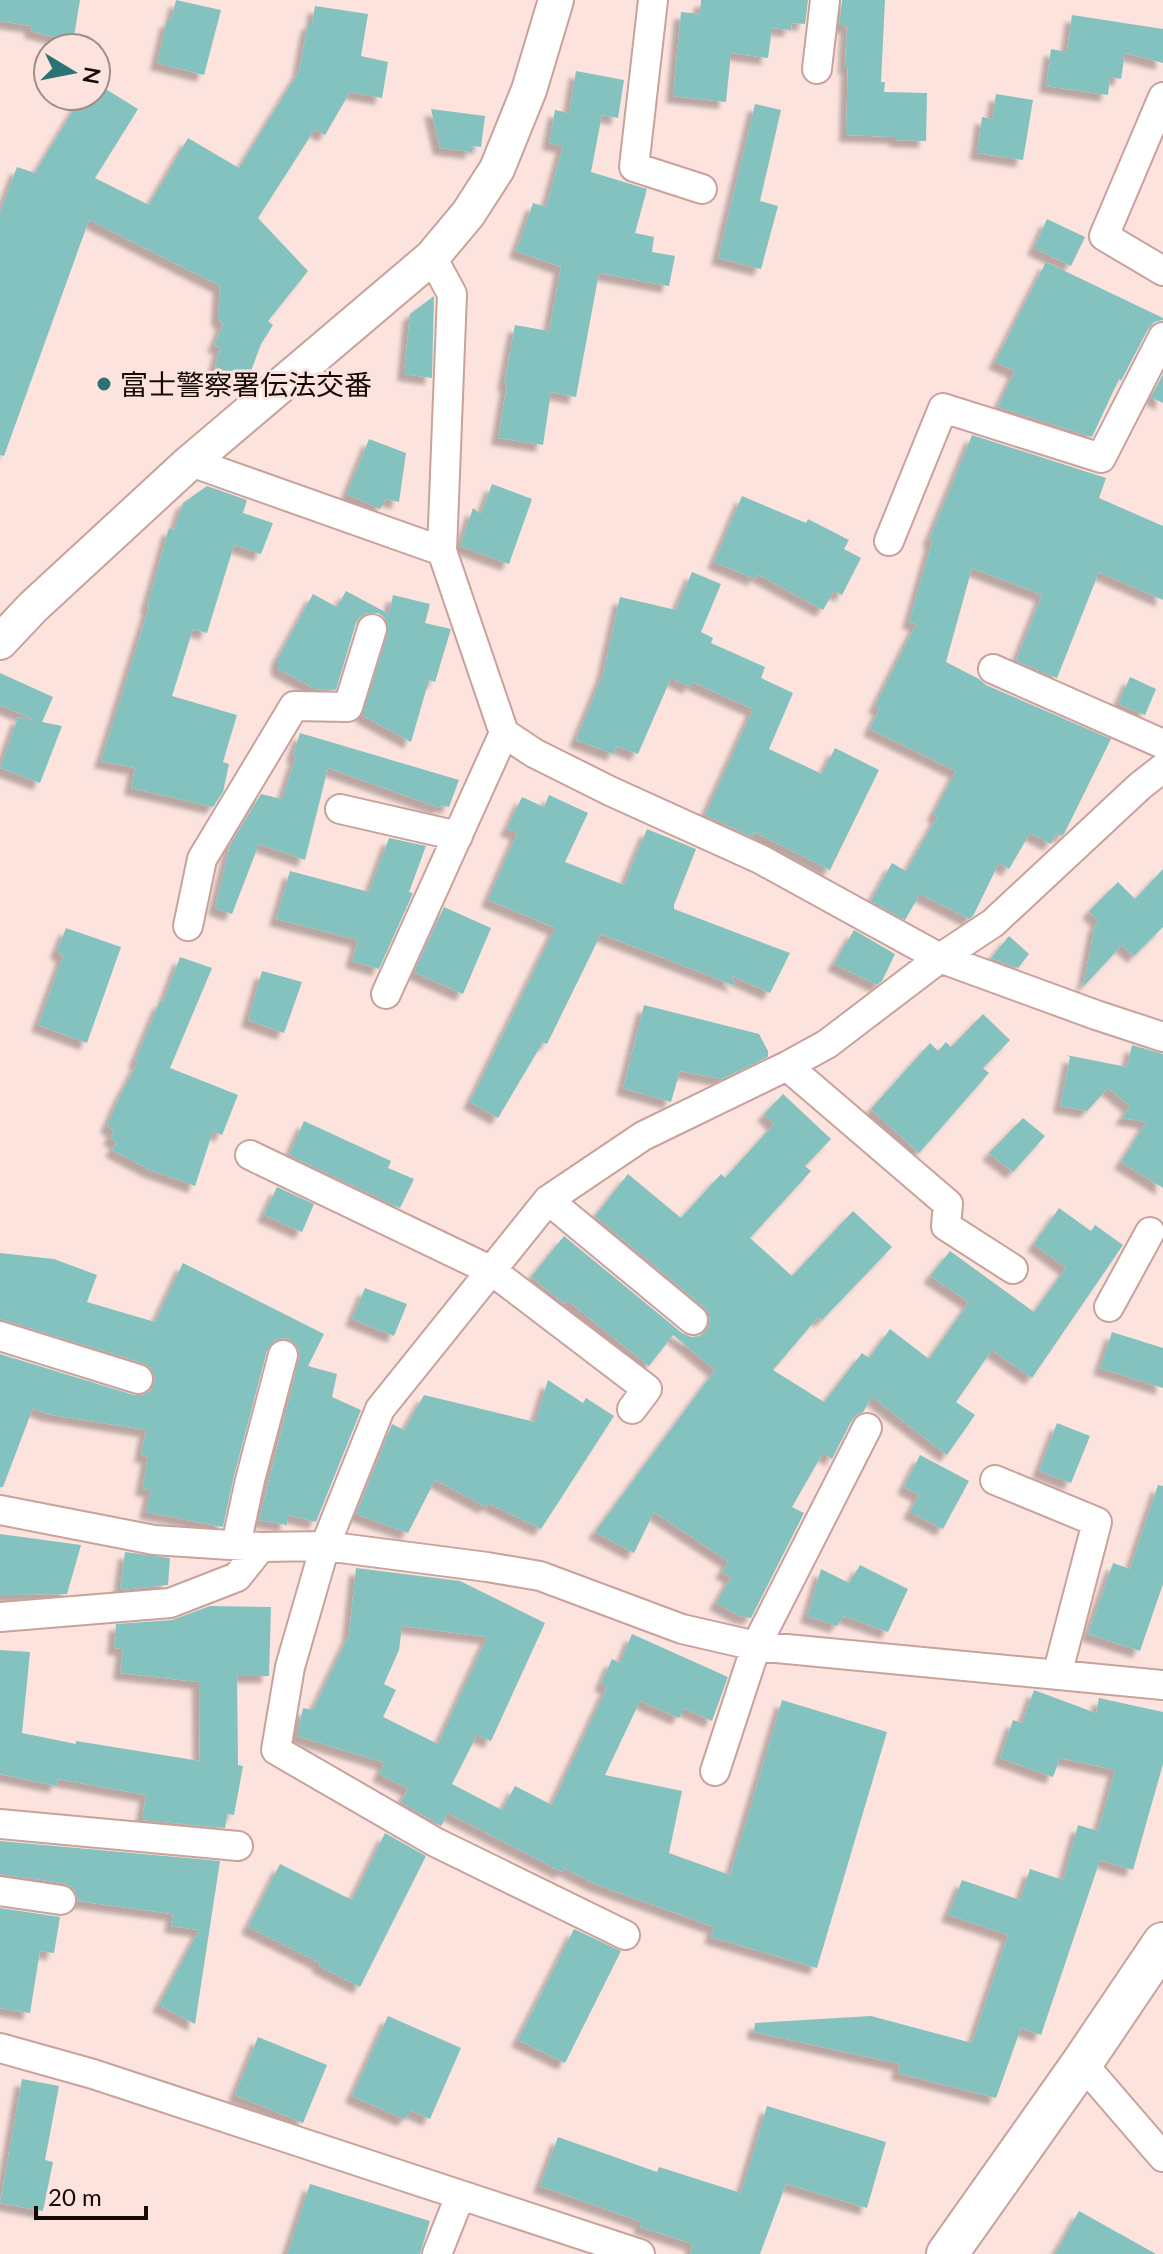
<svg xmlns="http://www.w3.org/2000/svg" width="1163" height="2254" font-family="Lato,'Noto Sans JP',sans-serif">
<defs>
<filter id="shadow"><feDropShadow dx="-7" dy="7" stdDeviation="2" flood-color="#0004"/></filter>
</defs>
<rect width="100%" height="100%" fill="#fce3de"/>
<path fill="#84c2c0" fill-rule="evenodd" filter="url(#shadow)" d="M0,0h80l-7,42 -42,-11 1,-5 -32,-5z
M176,0l45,10 -17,65 -47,-12 10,-43 4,1z
M701,0h107l-3,24 -13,-1v-3l-1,10 -19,-2 -4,30 -37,-5 -5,49 -53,-6 8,-84 19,2z
M842,0h43l-4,82h4l-1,10 43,1 -1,48 -30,-1v-3l-50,-2 2,-68h-3l2,-41h-8z
M315,6l53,8 -7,42 27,6 -6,36 -32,-6 -25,43 -10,-6 -57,89 50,53 -40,50 5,4 -12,19 -13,35 -33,-12 5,-20 -6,-1 9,-23 -5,-4 2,-33 -131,-66 -85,236 -4,-1v-243l17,-45 18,6 47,-77h14v-13l42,26 -43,69 54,27 39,-67 51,30 60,-97 9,-48h4z
M1072,15l91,14v34l-38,-10 -4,26 -11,-2 -2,18 -62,-9 5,-37 16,3z
M576,71l48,9 -6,38 -16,-3 -11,57 56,17 -12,44 19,4 -2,15 23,4 -6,30 -70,-13 -23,124 -25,-5 -8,53 -45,-7 9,-54h-3l11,-59 34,6 12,-64 -45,-16 17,-48 13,4 17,-61 -14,-3 6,-33 14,3z
M996,94l37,6 -10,60 -46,-7 5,-36 10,2z
M755,104l26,6 -21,91 18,5 -17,63 -43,-11z
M431,109l54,7 -4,31 -8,-1 -1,6 -32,-4z
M1047,219l38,18 -14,29 -37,-18z
M1046,262l117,56v2l-9,2 -6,7 -27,52 -2,-2 -27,58 -94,-30 17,-36 -20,-9z
M434,296l-2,82 -28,-4 6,-60z
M1163,374v29l-12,-6z
M972,435l134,43 -7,20 64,28v74l-64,-28 -42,106 -41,-17 26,-66 -70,-27 -26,94 33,17 7,6 125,54 -47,95 -3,2 -5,-3 -5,11 -21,-11 -21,36 -10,-6 -26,53 -4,3 -49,-25 -15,26 -34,-19 21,-38 14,8 31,-54 -3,-4 22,-42 -86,-42 10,-21 -5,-2 41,-82 -7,-2 23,-81 -3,-1z
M369,439l37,14 -7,49 -13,-3 -6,10 -33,-15z
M492,484l40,15 -23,65 -49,-18 13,-38 8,6z
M207,486l40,14 -4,13 30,10 -12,31 -27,-9 -27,88 -14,-4 -21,67 65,19 -14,47 6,2 -6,28 -10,15 -82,-19 4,-20 -34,-7 48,-154 -2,-1 22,-78 5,2 9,-27z
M742,496l64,27 2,-4 41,21 -5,9 17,9 -19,37 -8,-4 -11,19 -66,-36 -2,5 -41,-17z
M692,572l29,12 -20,48 12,6 -2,5 54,24 -4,11 32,15 -24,56 53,25 13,-26 44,22 -49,100 -76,-38 -2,5 -47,-22 48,-106 -61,-27 -2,5 -19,-9 -33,76 -21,-8 -3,8 -38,-14 27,-66 17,-77 56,13z
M346,591l43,23 4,-19 37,9 -5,19 26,6 -16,53 -6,-2 -18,62 -49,-27 26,-82v-9l-4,-7 -6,-4h-11l-7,4 -4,6 -20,67 -21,-1 -37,-20v-11l35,-64 24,13z
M0,673l53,24 -11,25 20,4 -22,57 -40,-15 18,-51 19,4 -37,-16z
M1130,677l26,12 -11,26 -27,-11z
M300,733l159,47 -10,27 -8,-2 -1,3 -112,-40 -23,92 -46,-16 -27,70 -17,-6 15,-63 31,-51 21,5 14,-43 -3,-1z
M549,795l39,18 -23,49 59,23 23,-56 49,20 -22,56v4l116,44 -20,40 -40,-18 6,11 -135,-52 -54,110 -4,-2 -45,76 -28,-16 85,-174 -67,-28 29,-67 -10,-4 15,-32 22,10z
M389,838l37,8 -17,46 4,1 -34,76 -27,-8 6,-21 -82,-21 14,-48 79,21z
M1163,869v58l-29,29 -12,-11 -39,42 12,-62 3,-4 -9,-10 29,-29 17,17z
M444,907l47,21 -28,66 -49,-22z
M66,928l55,19 -34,96 -49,-18 25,-69 -6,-5z
M854,930l41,24 -13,27 -5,4 -43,-21z
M1009,936l20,18 -11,14 -27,-10z
M180,957l32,11 -42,100 68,27 -16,40 -9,-4 -18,55 -45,-16 -38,-20 5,-8 -7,-4 4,-8 -7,-4 13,-30 18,-34 -3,-1 25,-60 3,1z
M262,971l40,11 -18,51 -36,-13z
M644,1005l115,29 9,17v6l-47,22 -41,-8 -9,31 -48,-14z
M983,1014l27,26 -27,28 6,5 -70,80 -48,-44 59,-66 8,8 8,-9 5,5z
M1132,1045l31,9v134l-42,-26 25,-40 -24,-4 8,-12 -22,-18 -21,23 -27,-5 10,-49 -4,-2 61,12z
M783,1094l48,45 -26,27 6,5 -61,67 42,38 61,-65 39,36 -70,73 -4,-3 -45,53 51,32 38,-49 7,5 21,-29 39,30 40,-57 -39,-26 20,-25 84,61 32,-44 -32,-24 25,-36 32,23 4,-6 28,20 -91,133 -40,-28 -36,52 19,13 -28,40 -75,-58 -9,15 -6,2 -5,6 -20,39 -9,-6 -31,54 12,6 -53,105 -11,-2 -24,-13 15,-26 -9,-5 6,-11 -74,-49 -20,41 -39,-21 120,-162 -42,-35 -24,31 -82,-66 -2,4 -34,-27 33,-41 118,97 9,4 9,-1 6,-5 4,-9 -1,-9 -5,-6 -109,-91 33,-42 53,44 40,-44 4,4 49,-54 -10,-10z
M1023,1118l22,18 -32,36 -24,-19z
M304,1121l87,40 -3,7 26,11 -14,29 -111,-53z
M277,1187l37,17 -12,28 -38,-17z
M0,1253l54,6 43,16 -10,27 68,20 28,-59 141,71 -16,32 29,8 -5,23 29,13 -45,112 -28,-7 -1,10 -28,-5 40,-161 1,-8 -5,-7 -8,-6 -9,1 -6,4 -5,8 -33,125 -11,51 -77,-15 5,-22 -9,-1 6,-32 -7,-2 5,-25 -99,-16 -14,-6 -30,79h-3v-133l134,41h8l8,-4 4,-6 1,-9 -4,-8 -8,-5 -143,-44z
M365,1288l42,16 -13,32 -42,-17z
M1112,1332l51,16v40l-63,-20z
M548,1380l35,23 3,-5 28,18 -73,113 -53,-26 -2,4 -51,-27 -27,53 -52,-19 36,-90 12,6 20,-35 111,27z
M1057,1423l33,13 -19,47 -32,-12z
M920,1455l49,26 -26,48 -33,-17 9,-17 -15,-8z
M1158,1485l5,1v98l-23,67 -52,-17 25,-71 17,6z
M0,1534l81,11 -14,49 -67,1z
M125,1552l45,6 -2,27 -48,5z
M860,1565l48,24 -20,43 -44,-16 -7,10 -30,-10 14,-47 28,14z
M356,1568l104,13 85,42 -54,118 -14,-6 -25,49 50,26 13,-24 37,19 55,-118 -6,-3 11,-25 8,4 12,-29 96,43 -16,44 -28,-13 -5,10 -39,-17 -35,74 77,16 -13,62 61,22 52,-175 105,32 -70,236 -106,-31 3,-10 -119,-43 -31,-16 -2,4 -114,-59 -7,13 -40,-24 7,-13 -29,-15 6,-11 -88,-27 6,-28 10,2 36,-75zM402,1626l85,11 -49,107 -55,-27 13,-27 -12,-6 15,-34z
M210,1606l61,1 -2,69h-32l1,89 5,1 -9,49 -7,-1 -2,14 -83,-8 4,-25 -88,-16 -1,7 -57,-12v-124l30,2 -8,81 54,11v-3l124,20 -1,-79 -79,-9 3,-24 -9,-1 2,-24 56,-4z
M1034,1690l62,23 3,-15 64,14v52l-30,106 -33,-10 -59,175 -20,-7 -25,70 -98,-25 2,-9 -146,-32 1,-9 116,-7 101,27 36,-108 -60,-20 14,-35 58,20 10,-31 33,11 15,-55 20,6 17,-61 -55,-12 -7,19 -53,-19 13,-38 9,3z
M385,1833l41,23 -66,131 -41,-21 1,-3 -72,-36 32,-63 72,36z
M0,1841l220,20 -25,163 -36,-19 40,-75 -28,-4 2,-12 -95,-13 -2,-8 -4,-6 -9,-4 -63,-9z
M0,1908l60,9 -6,36 -14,-2 -10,62 -30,-5z
M574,1929l47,22 -56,112 -47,-23z
M388,2016l73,32 -31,71 -18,-8 -8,8 -52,-23z
M258,2037l69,28 -24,58 -68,-28z
M22,2079l37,7 -14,74 8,2 -10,49 -43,-8z
M767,2106l119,36 -19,66 -81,-24 -26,70h-70l3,-10 -53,-17 2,-5 -102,-36 18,-49 99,35 2,-5 82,26z
M310,2184l120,37 -10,33h-133z
M1079,2211l77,43h-101z"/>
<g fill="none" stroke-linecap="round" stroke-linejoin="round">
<g stroke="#c8a29b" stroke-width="32">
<path id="minor" d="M653,0l-19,167 68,22
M817,69l8,-69
M1163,97l-59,139 59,35
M432,257l20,37 -10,257 62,182 30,20 76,38 150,68 180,99 156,57 67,22
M191,462l251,89
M889,541l54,-133 158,50 62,-121
M993,669l170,75
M340,809l118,27
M188,926l14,-67 92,-153 54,1 24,-78
M386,994l118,-261
M787,1066l161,138 -2,22 67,43
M250,1155l242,116 155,118 -15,20
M548,1200l145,120
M1109,1307l41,-75
M0,1336l138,43
M995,1480l102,42 -40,153
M0,1510l154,30 107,7 64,-1 162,21 53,9 142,53 74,17 407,39
M236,1545l14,-65 33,-125
M0,1617l170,-14 67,-26 24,-30
M715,1771l41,-125 111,-218
M0,1824l238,22
M0,1891l61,9
M625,1935l-190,-93 -159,-92 14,-83 35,-121 55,-137 168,-209 95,-64 144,-70 40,-22 113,-86 53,-35 147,-137 23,-18
M0,2048l93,26 547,180
M1082,2063l81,94
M437,2254l23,-58"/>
</g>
<g stroke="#c8a29b" stroke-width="38">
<path id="tertiary" d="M0,642l33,-35 155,-143 244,-207 36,-43 29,-45 32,-79 27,-90"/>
</g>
<g stroke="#c8a29b" stroke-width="44">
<path id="secondary" d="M947,2254l135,-191 81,-120"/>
</g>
<use href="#minor" stroke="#fff" stroke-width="28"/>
<use href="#tertiary" stroke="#fff" stroke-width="34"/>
<use href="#secondary" stroke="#fff" stroke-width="40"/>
</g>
<circle fill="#297372" stroke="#fce3de" stroke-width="3" cx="104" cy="384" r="8"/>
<g text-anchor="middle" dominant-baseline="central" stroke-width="6" stroke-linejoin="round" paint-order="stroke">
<g font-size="28" fill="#160a08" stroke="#fce3de" text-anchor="start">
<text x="120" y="384">富士警察署伝法交番</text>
</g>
</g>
<g transform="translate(72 72) rotate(100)"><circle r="38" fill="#fce3de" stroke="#a08c88" stroke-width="2"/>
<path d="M0-6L14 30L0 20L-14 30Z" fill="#297372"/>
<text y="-12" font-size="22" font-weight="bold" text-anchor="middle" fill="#160a08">N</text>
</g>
<path d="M36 2206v12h110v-12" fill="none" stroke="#160a08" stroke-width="4"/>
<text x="48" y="2206" font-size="24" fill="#160a08" stroke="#fce3de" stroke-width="6" paint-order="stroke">20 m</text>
</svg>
